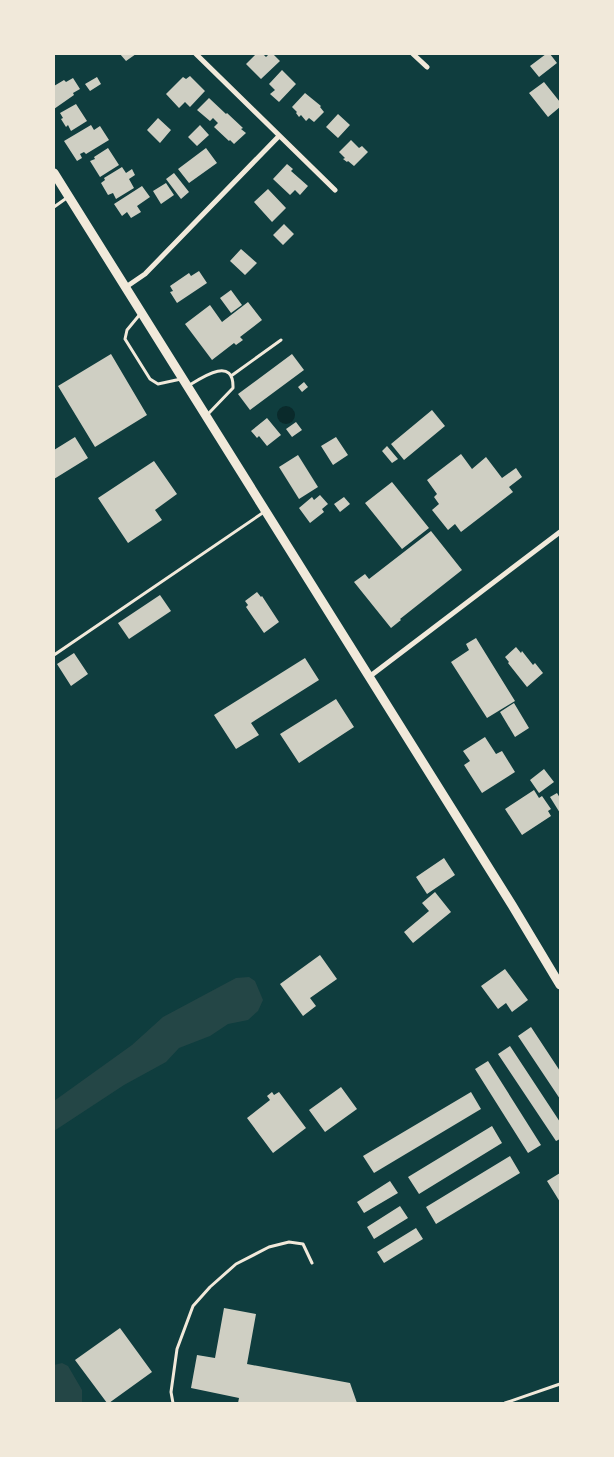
<svg xmlns="http://www.w3.org/2000/svg" width="614" height="1457" font-family="'Source Sans 3',sans-serif">
<rect width="100%" height="100%" fill="#0f3d3e"/>
<path fill="#244646" d="M249,977l6,4 8,19 -5,11 -10,9 -20,4 -18,12 -31,12 -13,14 -42,23 -70,46v-30l78,-56 31,-28 73,-39z
M62,1363l6,3 14,24v13h-28v-38z"/>
<path fill="#0a2a2b" d="M277 415a9 9 0 1 1 18 0a9 9 0 1 1-18 0Z"/>
<path fill="#cfcfc3" d="M120,54h16l-10,7z
M256,54h7l3,3 3,-3h4l7,7 -19,18 -15,-15z
M546,54h4l7,9 -18,14 -9,-11z
M282,70l14,14 -17,18 -9,-8 5,-4 -6,-6z
M190,76l15,15 -15,16 -5,-5 -6,6 -13,-14 17,-17 3,2z
M97,77l4,7 -11,7 -5,-7z
M73,78l7,11 -7,4 1,2 -20,14v-23l10,-6 2,2z
M544,82l16,20v5l-12,10 -19,-24z
M305,93l16,13 -1,1 4,5 -10,10 -5,-4 -3,3 -5,-6 -2,2 -3,-4 1,-1 -5,-5z
M209,98l17,16 1,-1 16,15 -2,1 5,4 -12,11 -4,-4 -1,1 -15,-14 4,-4 -5,-5 -3,3 -13,-11z
M76,104l11,17 -16,10 -3,-6 -2,2 -5,-8 2,-1 -3,-5z
M338,114l12,11 -12,13 -12,-11z
M158,118l13,12 -11,13 -13,-13z
M91,125l3,5 6,-4 9,14 -23,14 -2,-2 -4,2 2,4 -5,3 -13,-20z
M200,125l9,10 -12,11 -9,-9z
M351,140l8,8 3,-2 6,6 -14,14 -6,-5 -1,1 -4,-3 2,-1 -6,-6z
M108,148l11,17 -19,12 -10,-16 5,-2 -1,-2z
M206,148l11,15 -28,20 -11,-14z
M287,164l6,5 -2,2 17,15 -8,9 -5,-5 -5,5 -17,-16z
M122,167l4,6 6,-4 3,6 -6,4 5,9 -18,11 -3,-6 -5,2 -7,-12 4,-3 -1,-2z
M174,173l15,19 -8,7 -15,-20z
M166,183l8,12 -13,9 -8,-13z
M142,186l8,11 -13,9 4,6 -10,6 -4,-6 -5,4 -8,-12z
M268,189l18,19 -14,14 -18,-20z
M284,224l10,10 -11,11 -10,-10z
M241,249l16,14 -12,12 -15,-14z
M199,271l8,12 -30,20 -7,-11 3,-1 -3,-5 19,-13 2,3z
M231,290l11,15 -11,8 -11,-15z
M248,302l14,18 -22,17 3,3 -7,5 -2,-2 -22,17 -27,-36 25,-19 12,17z
M111,354l36,61 -52,32 -37,-61z
M292,354l12,16 -54,40 -12,-16z
M304,382l4,5 -6,5 -4,-5z
M432,410l13,16 -41,34 -13,-16z
M267,418l14,17 -14,11 -8,-10 -2,2 -6,-7z
M296,422l6,8 -10,7 -6,-8z
M75,437l13,21 -34,21v-29z
M336,437l12,18 -15,10 -12,-19z
M387,446l11,13 -6,4 -10,-12z
M461,454l11,15 14,-12 16,21 14,-10 6,9 -13,10 4,5 -52,40 -6,-8 -7,6 -16,-20 7,-6 -5,-7 3,-3 -10,-14z
M298,455l20,32 -19,12 -20,-32z
M154,461l23,33 -22,16 7,10 -34,23 -30,-45z
M392,482l37,46 -27,21 -37,-46z
M320,495l8,9 -6,5 2,3 -14,11 -11,-15 13,-11 2,3z
M344,497l6,7 -10,8 -6,-8z
M431,531l31,39 -62,49 1,1 -10,8 -37,-46 11,-8 4,5z
M257,592l4,5 1,-1 17,26 -15,11 -18,-26 2,-2 -3,-4z
M160,595l11,16 -42,28 -11,-16z
M476,638l39,63 -28,17 -36,-56 18,-12 -3,-6z
M516,647l5,6 1,-2 11,14 2,-2 8,10 -16,14 -19,-24 1,-1 -4,-5z
M74,653l14,21 -17,12 -14,-22z
M305,658l14,22 -68,43 8,12 -23,14 -22,-34z
M336,699l18,28 -55,36 -19,-29z
M514,703l15,25 -14,9 -15,-25z
M485,737l11,17 6,-3 13,21 -33,21 -18,-28 6,-4 -7,-10z
M544,769l10,13 -15,11 -9,-13z
M534,790l5,8 3,-2 9,13 -3,2 3,5 -29,19 -17,-26z
M557,793l3,5v15l-10,-16z
M444,858l11,17 -28,19 -11,-17z
M435,892l16,20 -38,31 -9,-11 25,-21 -7,-8z
M320,955l17,24 -27,19 6,8 -13,10 -23,-32z
M505,969l23,31 -16,12 -6,-9 -8,6 -17,-23z
M531,1027l29,44v28l-42,-63z
M510,1046l50,76v17l-4,2 -58,-87z
M488,1061l53,84 -13,8 -53,-84z
M341,1087l16,22 -32,23 -16,-22z
M272,1092l2,3 5,-3 27,36 -33,25 -26,-35 23,-18 -3,-4z
M471,1092l10,17 -107,64 -11,-17z
M492,1126l10,17 -83,51 -11,-17z
M510,1156l10,17 -84,51 -10,-17z
M560,1173v29l-13,-21z
M390,1181l8,12 -34,20 -7,-11z
M400,1206l8,12 -34,21 -7,-12z
M416,1228l7,11 -39,24 -7,-11z
M224,1308l32,6 -9,50 103,19 7,20h-119l1,-5 -48,-10 6,-33 18,3z
M120,1328l32,44 -43,31h-2l-32,-43z"/>
<g fill="none" stroke-linecap="round" stroke-linejoin="round">
<path stroke="#f1e9da" stroke-width="3" d="M54,207l14,-10
M141,313l-14,17 -2,9 25,40 8,5 23,-5
M231,376l50,-36
M188,386c13,-8 46,-31 45,2l-25,26
M54,655l210,-143
M173,1403l-2,-11 6,-43 16,-43 17,-19 26,-23 33,-17 20,-5 14,2 9,19
M505,1403l55,-19"/>
<path stroke="#f1e9da" stroke-width="5" d="M196,54l139,136
M413,54l14,13
M126,287l19,-13 134,-138
M369,677l191,-145"/>
<path stroke="#f1e9da" stroke-width="9" d="M54,173l458,732 48,80"/>
</g>
<rect width="614" height="1457" fill="none" stroke="#f1e9da" stroke-width="110"/>
</svg>
